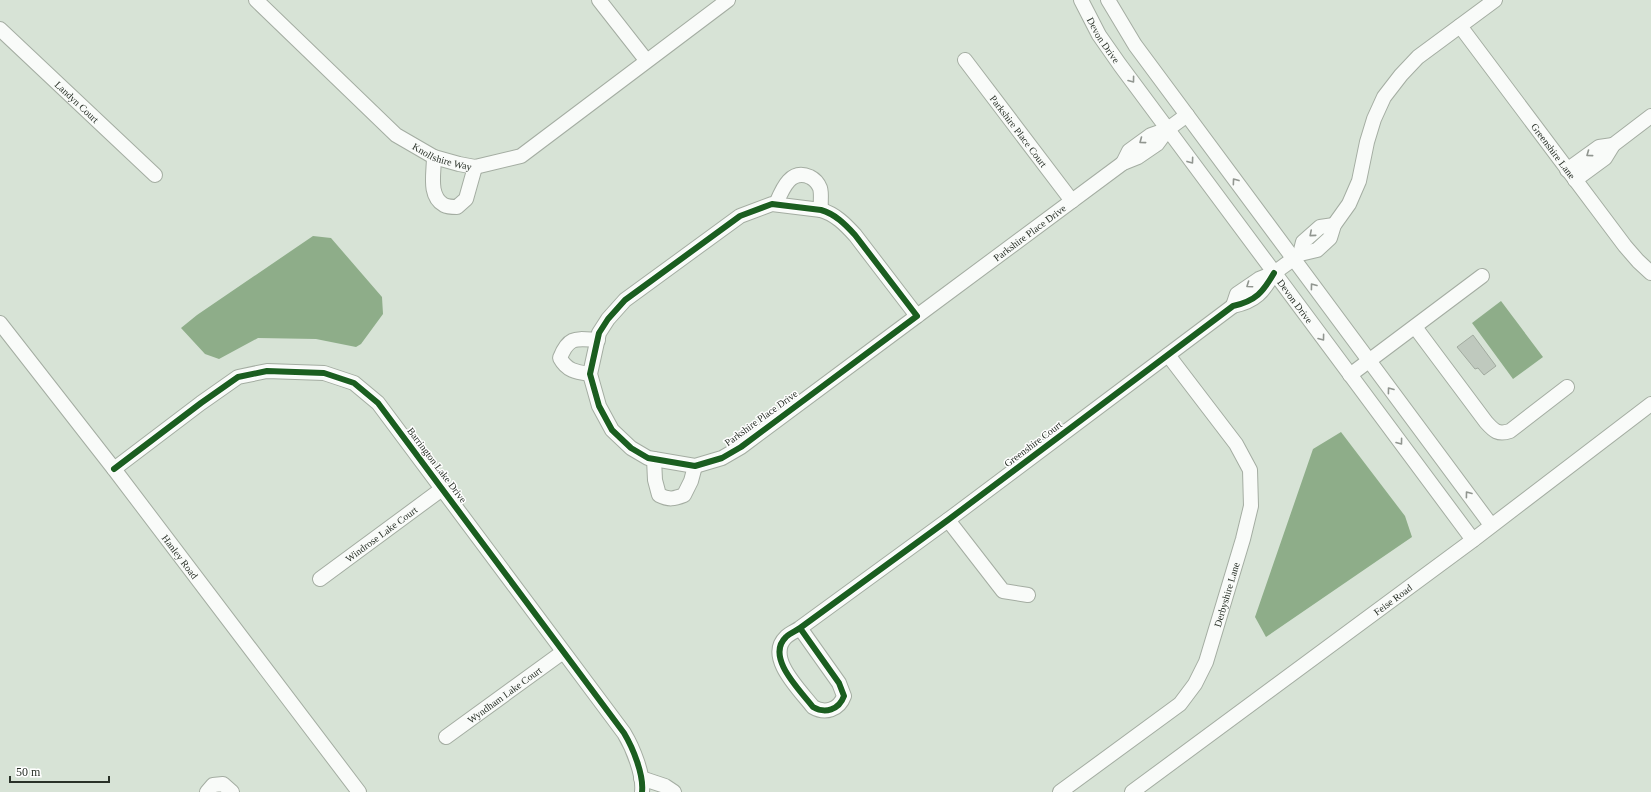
<svg xmlns="http://www.w3.org/2000/svg" width="1651" height="792" font-family="'Times New Roman',serif">
<rect width="100%" height="100%" fill="#d7e3d6"/>
<path fill="#8ead89" d="M313,236l18,2 51,59 1,17 -22,30 -5,3 -40,-8 -58,-1 -39,21 -14,-5 -24,-26 16,-13z
M1501,301l42,56 -30,22 -41,-56z
M1341,432l64,84 7,21 -146,100 -11,-20 58,-168z"/>
<path fill="#bfc9be" stroke="#a1aa9f" d="M1473,335l23,31 -12,9 -6,-7 -3,1 -18,-22z"/>
<g fill="none" stroke-linecap="round" stroke-linejoin="round">
<g stroke="#a4ada2" stroke-width="16">
<g id="minor">
<path id="s1" d="M256,0l140,135 38,22 25,7 16,3 46,-11 207,-156"/>
<path d="M599,0l47,60"/>
<path id="s2" d="M1081,0l18,35 21,30 353,475"/>
<path d="M1108,0l27,45 356,480"/>
<path id="s3" d="M1460,26l165,220 13,15 13,12"/>
<path id="s4" d="M0,29l155,146"/>
<path id="s5" d="M965,60l107,141"/>
<path d="M434,157c0,16 -6,39 10,48 4,2 9,2 13,2l9,-8 9,-32"/>
<path d="M1123,163l6,-12 22,-16 17,-6"/>
<path d="M1567,170l32,-23 14,-2"/>
<path d="M1575,180l30,-22 8,-13 38,-29"/>
<path d="M772,204l49,6c14,4 24,14 34,25l62,81 -176,131 -19,11 -27,8 -47,-8 -17,-10 -19,-18 -13,-24 -9,-32 9,-41 9,-14 17,-19 115,-84z"/>
<path d="M776,204c6,-14 14,-36 34,-27 4,2 8,6 10,11 2,6 0,15 1,22"/>
<path d="M1300,254l3,-12 17,-15 14,-2"/>
<path d="M1233,306l4,-12 22,-15 15,-6 26,-19 17,-4 13,-12 4,-13 15,-21 10,-23 8,-39 7,-23 10,-22 17,-22 17,-18 77,-57"/>
<path id="s6" d="M917,316l206,-153 15,-6 19,-13 11,-15 19,-14"/>
<path id="s7" d="M0,323l114,146 245,323"/>
<path d="M1415,327l71,95c8,9 12,13 24,9l57,-44"/>
<path d="M590,374c-14,-2 -23,-3 -30,-16 9,-23 17,-19 38,-18"/>
<path d="M1350,375l132,-99"/>
<path d="M654,459l1,21 4,15c10,5 15,4 25,0l7,-14 4,-15"/>
<path d="M114,469l87,-66 37,-26 29,-6 57,2 30,10 24,20 246,330c9,15 20,42 18,59"/>
<path d="M948,520l55,71 25,4"/>
<path id="s8" d="M320,579l122,-90"/>
<path d="M800,628c-4,3 -10,5 -14,9 -21,20 14,53 27,70 12,7 26,3 31,-11l-5,-13 -39,-55 148,-108 285,-214c23,-5 30,-14 41,-33"/>
<path id="s9" d="M446,737l117,-85"/>
<path d="M641,778l24,8 9,6"/>
<path d="M207,792l6,-7 10,-1 9,8"/>
<path id="s10" d="M1060,792l120,-88 15,-20 11,-22 37,-123 8,-33 -1,-36 -14,-26 -68,-89"/>
<path id="s11" d="M1132,792l341,-252 178,-136"/>
</g>
</g>
<use href="#minor" stroke="#f9fbf9" stroke-width="14"/>
<g stroke="#fff" stroke-width="8">
<path id="cycleway" d="M772,204l49,6c14,4 24,14 34,25l62,81 -176,131 -19,11 -27,8 -47,-8 -17,-10 -19,-18 -13,-24 -9,-32 9,-41 9,-14 17,-19 115,-84z
M114,469l87,-66 37,-26 29,-6 57,2 30,10 24,20 246,330c9,15 20,42 18,59
M800,628c-4,3 -10,5 -14,9 -21,20 14,53 27,70 12,7 26,3 31,-11l-5,-13 -39,-55 148,-108 285,-214c23,-5 30,-14 41,-33"/>
</g>
<use href="#cycleway" stroke="#1b5e20" stroke-width="6"/>
</g>
<defs><path id="oneway-chevron" d="M-2-3.5L2.5 0L-2 3.5" fill="none" stroke-width="1.6" stroke-linecap="round" stroke-linejoin="round"/></defs>
<g stroke="#919690">
<use href="#oneway-chevron" transform="translate(1132 80) rotate(53)"/>
<use href="#oneway-chevron" transform="translate(1142 141) rotate(143)"/>
<use href="#oneway-chevron" transform="translate(1589 154) rotate(144)"/>
<use href="#oneway-chevron" transform="translate(1191 161) rotate(54)"/>
<use href="#oneway-chevron" transform="translate(1235 181) rotate(-126)"/>
<use href="#oneway-chevron" transform="translate(1312 234) rotate(139)"/>
<use href="#oneway-chevron" transform="translate(1249 285) rotate(145)"/>
<use href="#oneway-chevron" transform="translate(1313 286) rotate(-127)"/>
<use href="#oneway-chevron" transform="translate(1322 338) rotate(53)"/>
<use href="#oneway-chevron" transform="translate(1390 390) rotate(-127)"/>
<use href="#oneway-chevron" transform="translate(1400 442) rotate(53)"/>
<use href="#oneway-chevron" transform="translate(1468 494) rotate(-127)"/>
</g>
<g text-anchor="middle" dominant-baseline="central" stroke-width="3" stroke-linejoin="round" paint-order="stroke">
<g font-size="10" fill="#293128" stroke="#fff">
<text stroke="none"><textPath href="#s2" startOffset="46">Devon Drive</textPath></text>
<text stroke="none"><textPath href="#s4" startOffset="106">Landyn Court</textPath></text>
<text stroke="none"><textPath href="#s5" startOffset="89">Parkshire Place Court</textPath></text>
<text stroke="none"><textPath href="#s3" startOffset="156">Greenshire Lane</textPath></text>
<text stroke="none"><textPath href="#s1" startOffset="246">Knollshire Way</textPath></text>
<text stroke="none"><textPath href="#s6" startOffset="140">Parkshire Place Drive</textPath></text>
<text stroke="none"><textPath href="#s2" startOffset="370">Devon Drive</textPath></text>
<text transform="translate(761 418) rotate(-36)">Parkshire Place Drive</text>
<text transform="translate(1033 444) rotate(-37)">Greenshire Court</text>
<text transform="translate(437 465) rotate(53)">Barrington Lake Drive</text>
<text stroke="none"><textPath href="#s8" startOffset="76">Windrose Lake Court</textPath></text>
<text stroke="none"><textPath href="#s7" startOffset="295">Hanley Road</textPath></text>
<text stroke="none"><textPath href="#s10" startOffset="269">Derbyshire Lane</textPath></text>
<text stroke="none"><textPath href="#s11" startOffset="324">Feise Road</textPath></text>
<text stroke="none"><textPath href="#s9" startOffset="72">Wyndham Lake Court</textPath></text>
</g>
</g>
<path d="M10 776v6h99v-6" fill="none" stroke="#293128" stroke-width="2"/>
<text x="16" y="776" font-size="12" fill="#293128" stroke="#ffffff" stroke-width="3" paint-order="stroke">50 m</text>
</svg>
